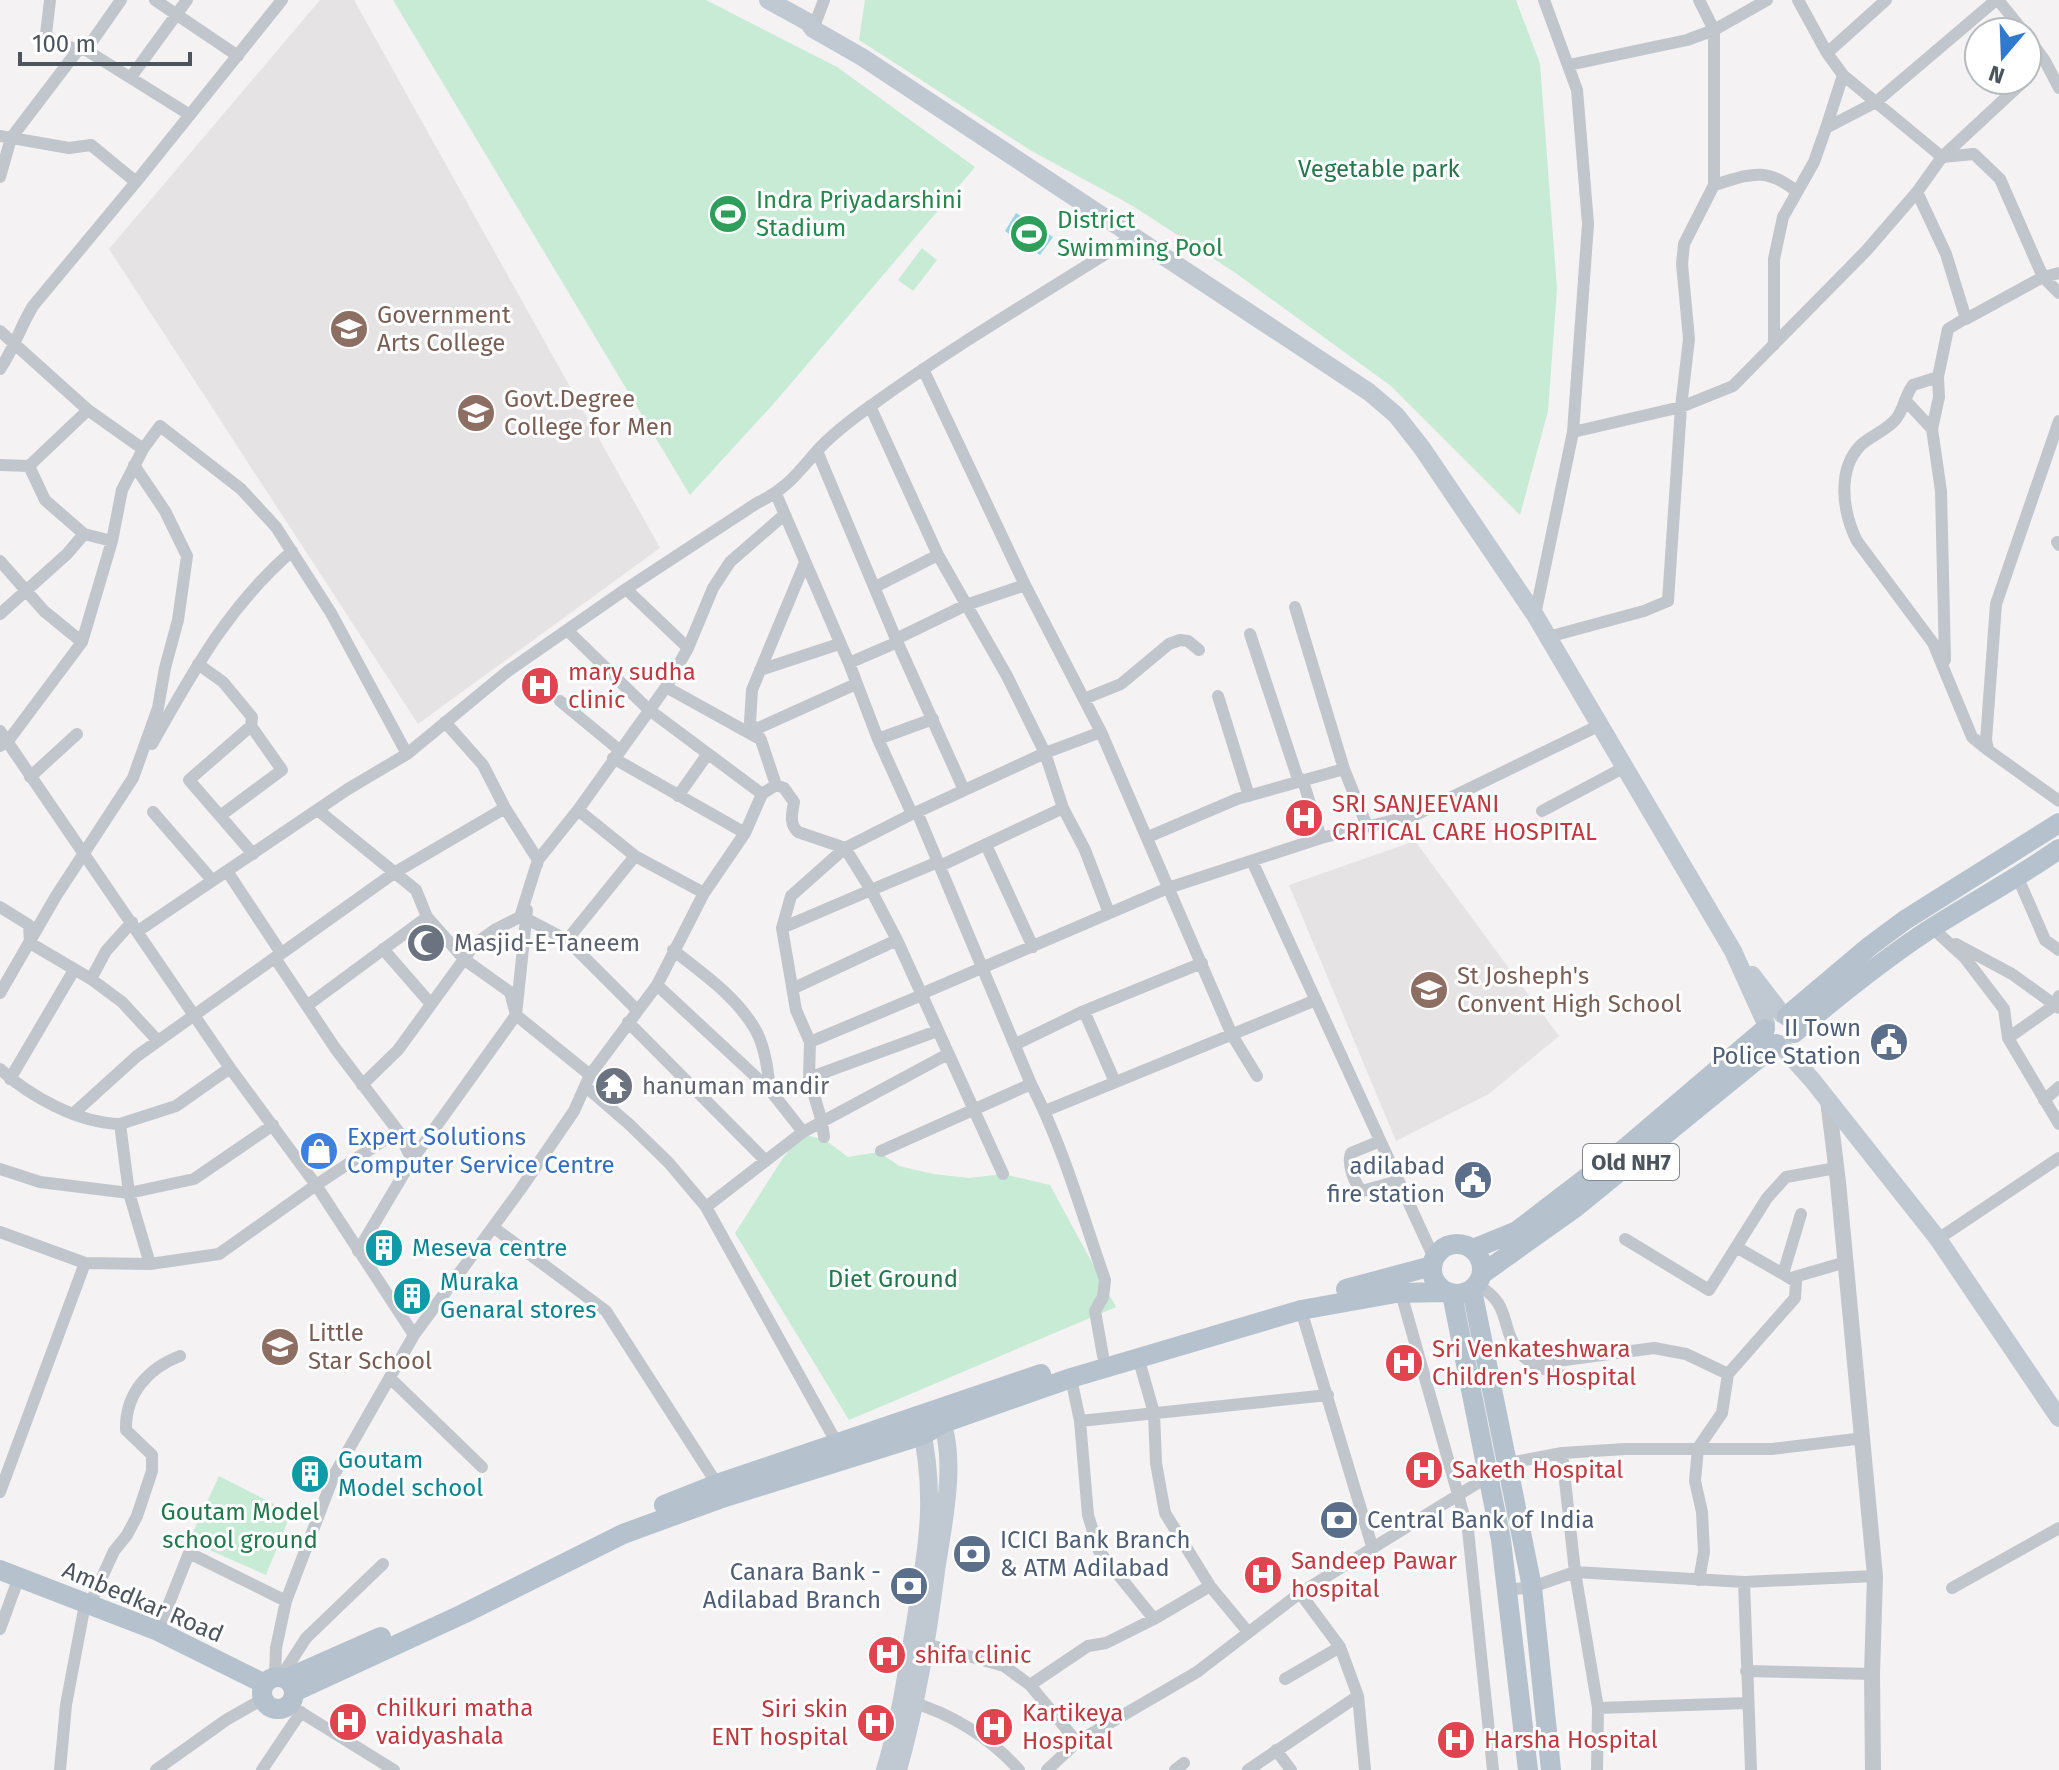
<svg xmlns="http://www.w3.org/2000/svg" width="2059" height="1770" font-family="'Fira Sans',sans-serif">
<rect width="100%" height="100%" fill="#f4f2f2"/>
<path fill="#e5e3e3" d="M320,0h34l306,548 -242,176 -309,-475z
M1415,841l144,195 -70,58 -93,47 -107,-256z"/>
<path fill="#c7ebd4" d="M393,0h313l131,67 138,100 -199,234 -86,94z
M865,0h651l24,64 17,225 -9,122 -28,104 -129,-129 -154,-112 -104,-68 -103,-56 -171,-110z
M922,248l15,12 -24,31 -15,-11z
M802,1134l23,6 23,17 31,-5 20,14 34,8 36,4 34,-4 47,11 66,122 -267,113 -114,-187 48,-75z
M219,1476l72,37 -25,62 -77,-34z"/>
<path fill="#9ad4e2" d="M1016,213l37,24 -13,18 -35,-24z"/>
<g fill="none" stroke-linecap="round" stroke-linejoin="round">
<path stroke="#c0c6cc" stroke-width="12" d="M50,0l-4,34 9,8 23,8
M155,0l83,56
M1798,0l29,53 16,22 99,82 83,-77
M1998,0l26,32
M813,29l11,-29
M2027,36l18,25 14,27
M86,50l104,65
M1827,53l59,-53
M1569,65l118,-25 27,-10 53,-30
M131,77l56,-77
M1826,128l17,-53
M0,136l69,12 22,-3 45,37 -103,124c-13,21 -19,43 -33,63
M0,177l11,-39 67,-88h8l35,-50
M136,182l146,-182
M1714,185c37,-11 52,-19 83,7
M1917,192l29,62 20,65 77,-42 16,16
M1966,318l-18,11 -10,48 -25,8c-8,10 -9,24 -17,34 -9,11 -25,17 -35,26 -25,25 -18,68 -4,96l76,102 39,94 16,13
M0,331l88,79 55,39
M1774,345v-86l9,-42 31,-55 12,-34 50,-26 120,-102
M923,369l102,216 76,147 131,303 25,41
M1938,377l1,20 -7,32 9,62 4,169
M1905,400l27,29
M870,406l68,149 69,121 38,77 18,55 22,42 24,63
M2059,421l-63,183 -10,136 2,10 71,51
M1573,432l108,-25 52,-21 133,-135 51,-59 25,-35 32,-3 26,25 43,98 16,-4
M817,451l79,188 68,151
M0,465l29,1 59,-56
M29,466l16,34 39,34 28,7
M2057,542l2,3
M0,561l44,50 38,31 -74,99 -8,5
M875,587l63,-32
M626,589l62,59
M1295,607l49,162 23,57
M0,614l67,-60 17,-20
M1535,615l38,-183 15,-208 -11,-134 -33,-90
M568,631l80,78 114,85
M1250,634l47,142 6,5 18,57
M1548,637l96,-26 24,-10 13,-194 8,-68 -7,-75 2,-20 30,-59v-155l-15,-30
M82,642l30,-101 10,-51 21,-41 17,-23 81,63 35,38 55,86 76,141
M849,663l44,-19 3,-5 70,-34 59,-20
M198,664l25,18 29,35 -1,9 31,44 -62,46
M760,670l79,-26
M666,687l92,51
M1218,696l31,100
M1084,699l37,-15 48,-40 11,-4 8,1 11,9
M560,701l58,48 -1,4
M445,722l38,43 22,43 33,52 -1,5
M251,726l-62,54 64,74
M754,730l102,-46
M0,731l230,337 86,117 98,150
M878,739l55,-20
M152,744c42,-74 75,-136 140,-193
M613,758l132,75
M30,777l47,-43
M776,785l-15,-45 -11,-18 2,-32 52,-125
M678,796l29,-41
M578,810l57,46 69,37
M319,811l97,79 11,27 38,43 45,32 6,23 74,60
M1542,811l83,-44
M153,812l59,68
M917,812l128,-59 56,-21
M912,814l5,-2 114,272c32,62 51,130 74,196l-2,17 -8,14 8,45
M1148,837l89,-38 107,-30
M986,845l47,102
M1252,861l182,397
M940,866l123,-58
M227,871l54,82 -6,5 60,90 63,83 14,29 -54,91
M2018,878l27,62 14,10
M0,907l29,18 1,18 61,36 31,23 36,39
M525,918l42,22 70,70
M782,928l89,-38 26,50 106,234
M138,931l210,-142 59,-35 101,-83 118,-82 131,-86c29,-14 39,-28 59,-51 16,-18 36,-33 56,-47 84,-61 174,-113 262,-169
M1940,935l25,23 39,51 4,29 51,86
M567,940l68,-84
M1956,944l56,30 47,34
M383,949l47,54
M673,950c29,23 63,46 82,79 10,17 13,42 15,61
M275,958l119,-85 111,-65
M91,979l15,-28 26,-29
M657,985l113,105 33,42
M794,988l103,-48
M0,993l56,-97 77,-118 25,-70 7,-40 13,-48 9,-64 -22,-45 -31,-46
M921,994l247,-106 153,-50 94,-23 185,-90
M308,1005l119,-88
M1084,1011l31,71
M628,1022l138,139
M2008,1038l47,-33 4,-9
M810,1042l112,-47
M1016,1044l68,-33 118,-48
M230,1068l-54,38 -56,18 9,69 21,71 69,-10 97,-69 82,-54
M0,1069c30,28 79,54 120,55
M809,1078l128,-47
M10,1079l64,-109
M362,1085l36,-35 77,-106 21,-15 24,-12 18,-57 40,-50 88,-123 22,-39 25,-60 17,-26 54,-47
M585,1086l45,39 39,38 37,44 133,240
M2044,1100l15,-13
M1045,1111l271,-111
M74,1113l63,-57 143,-102
M824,1137l-2,-15 -13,-44 1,-36 -14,-32 -14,-82 9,-32 54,-48 26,42 67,-28
M1380,1141l-29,12c-4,11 3,30 11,38l36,-10
M881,1151l150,-67
M412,1160l104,-145 11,-105
M0,1169l40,13 89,11 65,-14 79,-54
M706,1207l97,-75 145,-78
M493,1227l113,84 111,173
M0,1232l85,31
M1625,1239l84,51 58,-92 19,-21 50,-9
M1938,1239l121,-81
M1736,1247l47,27
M1791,1278l55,-16
M1477,1285c36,19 22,43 43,68 15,17 45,23 65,29
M1401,1293l67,237 25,240
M1301,1310l71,236
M1138,1357l16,56 2,50 9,50 45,73 38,46
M1535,1364l119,-16 32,6 42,20
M390,1378l92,89
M1071,1378l9,43 8,94 11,36 55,68
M1080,1421l248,-26
M1562,1453l13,119 23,136 -1,62
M1509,1463l53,-10 63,-4h147l92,-11
M0,1492l85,-229 65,1
M1699,1580l5,-28 -2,-40 -7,-31 3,-33 24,-35 6,-39 67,-76 1,-16 -13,-8 18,-60
M1744,1582l7,188
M1952,1588l107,-60
M1507,1590l25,-3 43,-15 169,10 131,-6
M1300,1593l40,54
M89,1606l25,-55 13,-16 10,-19 15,-45v-16l-26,-25c-1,-36 22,-62 54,-74
M0,1629l19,-52
M158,1631l31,-78 97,48
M926,1644l78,22 26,19
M1746,1671l126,3
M275,1677l1,-29 10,-47 48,-126 80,-140 106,-145 54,-79 16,-36 67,-90 47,-92 41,-60 17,-39 14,-9 8,3 10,14c-2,12 -5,22 4,30l47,16 67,-34 -34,-75 -29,-76 -73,-169
M281,1677l25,-39 77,-74
M1285,1679l55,-32 18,49 7,74
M908,1701c42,12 82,36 111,69
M289,1705l105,65
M1598,1708l150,-5
M1077,1742l-47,-57 58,-39 18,-3 48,-24 56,-33
M1276,1750l15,20
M60,1770l6,-65 19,-101
M156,1770l70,-50 37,-21
M262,1770l39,-58
M1047,1770l30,-28 120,-70 103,-79 189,-117
M1175,1770l9,-7
M1248,1770l110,-74"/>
<path stroke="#c0c6cc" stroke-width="16" d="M1828,1100l10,82 37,394 -3,98 1,96"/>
<path stroke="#c0c9d1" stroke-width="18" d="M768,0l40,22 5,7 49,28 507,335 27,23 26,33 113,167 198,336 33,73
M1752,975l30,39
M1780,1044l33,37 125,158 121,179
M885,1770c14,-46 21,-93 29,-140 12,-76 24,-130 6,-208
M898,1770c19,-68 29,-130 38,-199 7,-47 23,-115 2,-159"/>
<path stroke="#b5c2cd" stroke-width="20" d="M1787,1016l83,-70 35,-26 154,-97
M1794,1033c43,-36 86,-71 133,-102 44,-28 89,-52 132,-82
M1432 1269a25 25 0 1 1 50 0a25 25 0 1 1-50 0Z
M1473,1249l44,-18 107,-82 141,-120
M1482,1274l94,-67 200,-163
M1346,1289l86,-23
M1472,1290l60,297 19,183
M1452,1294l49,246 27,230
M664,1505l53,-21 324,-110
M0,1570l158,61 107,53
M262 1693a16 16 0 1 1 32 0a16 16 0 1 1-32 0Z
M286,1679l95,-42
M294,1692l169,-78 160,-80 96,-35 204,-64 20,-12 128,-45 230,-68 95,-17 50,-1"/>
</g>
<defs>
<g id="stadium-disc" transform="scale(2)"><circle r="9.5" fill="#2e9e5b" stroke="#fff"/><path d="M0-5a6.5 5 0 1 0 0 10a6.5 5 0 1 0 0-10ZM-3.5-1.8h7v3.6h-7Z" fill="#fff"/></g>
<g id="university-disc" transform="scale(2)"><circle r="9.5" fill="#8d6e63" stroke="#fff"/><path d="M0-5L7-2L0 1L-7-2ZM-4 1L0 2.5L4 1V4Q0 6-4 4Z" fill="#fff"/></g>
<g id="hospital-disc" transform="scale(2)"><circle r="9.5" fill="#e0444e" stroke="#fff"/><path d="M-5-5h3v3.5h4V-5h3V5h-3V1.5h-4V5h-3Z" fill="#fff"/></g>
<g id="mosque-disc" transform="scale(2)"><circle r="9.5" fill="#6b7280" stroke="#fff"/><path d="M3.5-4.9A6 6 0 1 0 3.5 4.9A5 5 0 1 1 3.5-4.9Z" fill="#fff"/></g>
<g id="school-disc" transform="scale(2)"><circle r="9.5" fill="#8d6e63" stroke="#fff"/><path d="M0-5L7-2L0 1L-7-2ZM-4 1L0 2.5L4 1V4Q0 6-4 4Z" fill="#fff"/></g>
<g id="civic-disc" transform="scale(2)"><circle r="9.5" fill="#5c6f8a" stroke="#fff"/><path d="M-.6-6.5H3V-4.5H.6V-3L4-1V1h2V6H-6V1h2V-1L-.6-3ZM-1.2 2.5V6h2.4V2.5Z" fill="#fff"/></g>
<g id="temple-disc" transform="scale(2)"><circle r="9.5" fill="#6b7280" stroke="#fff"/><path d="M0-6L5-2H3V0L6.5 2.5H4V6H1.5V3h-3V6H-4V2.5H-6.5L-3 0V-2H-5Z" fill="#fff"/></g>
<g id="shop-disc" transform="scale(2)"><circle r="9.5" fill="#3f7fe0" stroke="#fff"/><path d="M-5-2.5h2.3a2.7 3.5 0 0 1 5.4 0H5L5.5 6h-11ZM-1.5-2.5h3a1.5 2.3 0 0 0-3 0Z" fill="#fff"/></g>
<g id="building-disc" transform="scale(2)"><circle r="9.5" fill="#0f9aa8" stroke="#fff"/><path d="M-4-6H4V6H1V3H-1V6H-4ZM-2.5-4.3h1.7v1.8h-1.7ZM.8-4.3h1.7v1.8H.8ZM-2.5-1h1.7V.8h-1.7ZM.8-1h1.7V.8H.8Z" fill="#fff"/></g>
<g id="bank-disc" transform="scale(2)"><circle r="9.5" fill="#5c6f8a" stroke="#fff"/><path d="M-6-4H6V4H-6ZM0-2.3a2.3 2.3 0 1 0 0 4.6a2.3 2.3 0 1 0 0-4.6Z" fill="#fff"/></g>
</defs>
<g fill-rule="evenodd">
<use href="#stadium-disc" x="728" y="214"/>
<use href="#stadium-disc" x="1029" y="234"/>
<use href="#university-disc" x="349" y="329"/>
<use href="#university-disc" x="476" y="413"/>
<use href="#hospital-disc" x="540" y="686"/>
<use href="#hospital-disc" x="1304" y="818"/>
<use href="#mosque-disc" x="426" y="943"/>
<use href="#school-disc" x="1429" y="990"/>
<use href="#civic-disc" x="1889" y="1042"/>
<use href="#temple-disc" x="614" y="1086"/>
<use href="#shop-disc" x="319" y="1151"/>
<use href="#civic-disc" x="1473" y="1180"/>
<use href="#building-disc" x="384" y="1248"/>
<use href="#building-disc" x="412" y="1296"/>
<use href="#school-disc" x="280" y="1347"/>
<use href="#hospital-disc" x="1404" y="1363"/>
<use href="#hospital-disc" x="1424" y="1470"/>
<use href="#building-disc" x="310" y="1474"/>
<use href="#bank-disc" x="1339" y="1520"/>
<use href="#bank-disc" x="972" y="1554"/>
<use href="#hospital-disc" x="1263" y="1575"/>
<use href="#bank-disc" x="909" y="1586"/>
<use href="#hospital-disc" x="887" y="1655"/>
<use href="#hospital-disc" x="348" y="1722"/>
<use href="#hospital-disc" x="876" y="1723"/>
<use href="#hospital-disc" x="994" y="1727"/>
<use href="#hospital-disc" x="1456" y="1740"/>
</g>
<g text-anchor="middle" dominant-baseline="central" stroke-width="6" stroke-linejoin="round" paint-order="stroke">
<rect fill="#fff" stroke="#82888e" stroke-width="2" x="1583" y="1144" width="96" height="36" rx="6"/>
<g font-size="22" font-weight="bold" fill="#4c555d">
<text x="1631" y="1162">Old NH7</text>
</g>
<g font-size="24" fill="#24774c" stroke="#fff">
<text x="1379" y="169">Vegetable park</text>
<text x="893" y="1279">Diet Ground</text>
<text x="240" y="1512">Goutam Model<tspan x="240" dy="28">school ground</tspan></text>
</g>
<g font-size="24" fill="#27864d" stroke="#fff" text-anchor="start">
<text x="756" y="200">Indra Priyadarshini<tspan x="756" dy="28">Stadium</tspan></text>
<text x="1057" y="220">District<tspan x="1057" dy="28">Swimming Pool</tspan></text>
</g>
<g font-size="24" fill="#785e54" stroke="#fff" text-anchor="start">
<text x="377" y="315">Government<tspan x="377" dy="28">Arts College</tspan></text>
<text x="504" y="399">Govt.Degree<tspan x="504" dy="28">College for Men</tspan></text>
<text x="1457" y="976">St Josheph's<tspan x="1457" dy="28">Convent High School</tspan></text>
<text x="308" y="1333">Little<tspan x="308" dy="28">Star School</tspan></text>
</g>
<g font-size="24" fill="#be3a42" stroke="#fff" text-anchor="start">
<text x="568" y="672">mary sudha<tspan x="568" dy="28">clinic</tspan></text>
<text x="1332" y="804">SRI SANJEEVANI<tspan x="1332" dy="28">CRITICAL CARE HOSPITAL</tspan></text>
<text x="1432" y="1349">Sri Venkateshwara<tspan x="1432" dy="28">Children's Hospital</tspan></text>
<text x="1452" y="1470">Saketh Hospital</text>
<text x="1291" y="1561">Sandeep Pawar<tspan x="1291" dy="28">hospital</tspan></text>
<text x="915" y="1655">shifa clinic</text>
<text x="376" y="1708">chilkuri matha<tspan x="376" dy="28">vaidyashala</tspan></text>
<text x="848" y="1709" text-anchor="end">Siri skin<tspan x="848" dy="28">ENT hospital</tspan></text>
<text x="1022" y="1713">Kartikeya<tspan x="1022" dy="28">Hospital</tspan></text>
<text x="1484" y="1740">Harsha Hospital</text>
</g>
<g font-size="24" fill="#5b616d" stroke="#fff" text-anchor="start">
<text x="454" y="943">Masjid-E-Taneem</text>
<text x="642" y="1086">hanuman mandir</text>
</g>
<g font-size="24" fill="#4e5e75" stroke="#fff" text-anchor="end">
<text x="1861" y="1028">II Town<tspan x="1861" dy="28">Police Station</tspan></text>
<text x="1445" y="1166">adilabad<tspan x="1445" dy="28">fire station</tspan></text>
<text x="1367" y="1520" text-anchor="start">Central Bank of India</text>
<text x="1000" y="1540" text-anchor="start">ICICI Bank Branch<tspan x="1000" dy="28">&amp; ATM Adilabad</tspan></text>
<text x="881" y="1572">Canara Bank -<tspan x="881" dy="28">Adilabad Branch</tspan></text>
</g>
<g font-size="24" fill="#366cbe" stroke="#fff" text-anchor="start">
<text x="347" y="1137">Expert Solutions<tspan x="347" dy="28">Computer Service Centre</tspan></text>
</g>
<g font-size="24" fill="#0d838f" stroke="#fff" text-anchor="start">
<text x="412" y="1248">Meseva centre</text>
<text x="440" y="1282">Muraka<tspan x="440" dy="28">Genaral stores</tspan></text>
<text x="338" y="1460">Goutam<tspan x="338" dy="28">Model school</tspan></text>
</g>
<g font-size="24" fill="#4c555d" stroke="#fff">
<text transform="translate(143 1602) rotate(23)">Ambedkar Road</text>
</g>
</g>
<g transform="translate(2003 56) rotate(199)"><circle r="38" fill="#ffffff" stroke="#b7bbbe" stroke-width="2"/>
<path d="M0-6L14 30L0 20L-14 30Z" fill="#3179cf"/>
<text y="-12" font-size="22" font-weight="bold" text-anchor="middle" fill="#4c555d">N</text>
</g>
<path d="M20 52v12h170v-12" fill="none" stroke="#4c555d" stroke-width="4"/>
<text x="32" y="52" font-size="24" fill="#4c555d" stroke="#ffffff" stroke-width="6" paint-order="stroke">100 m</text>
</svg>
